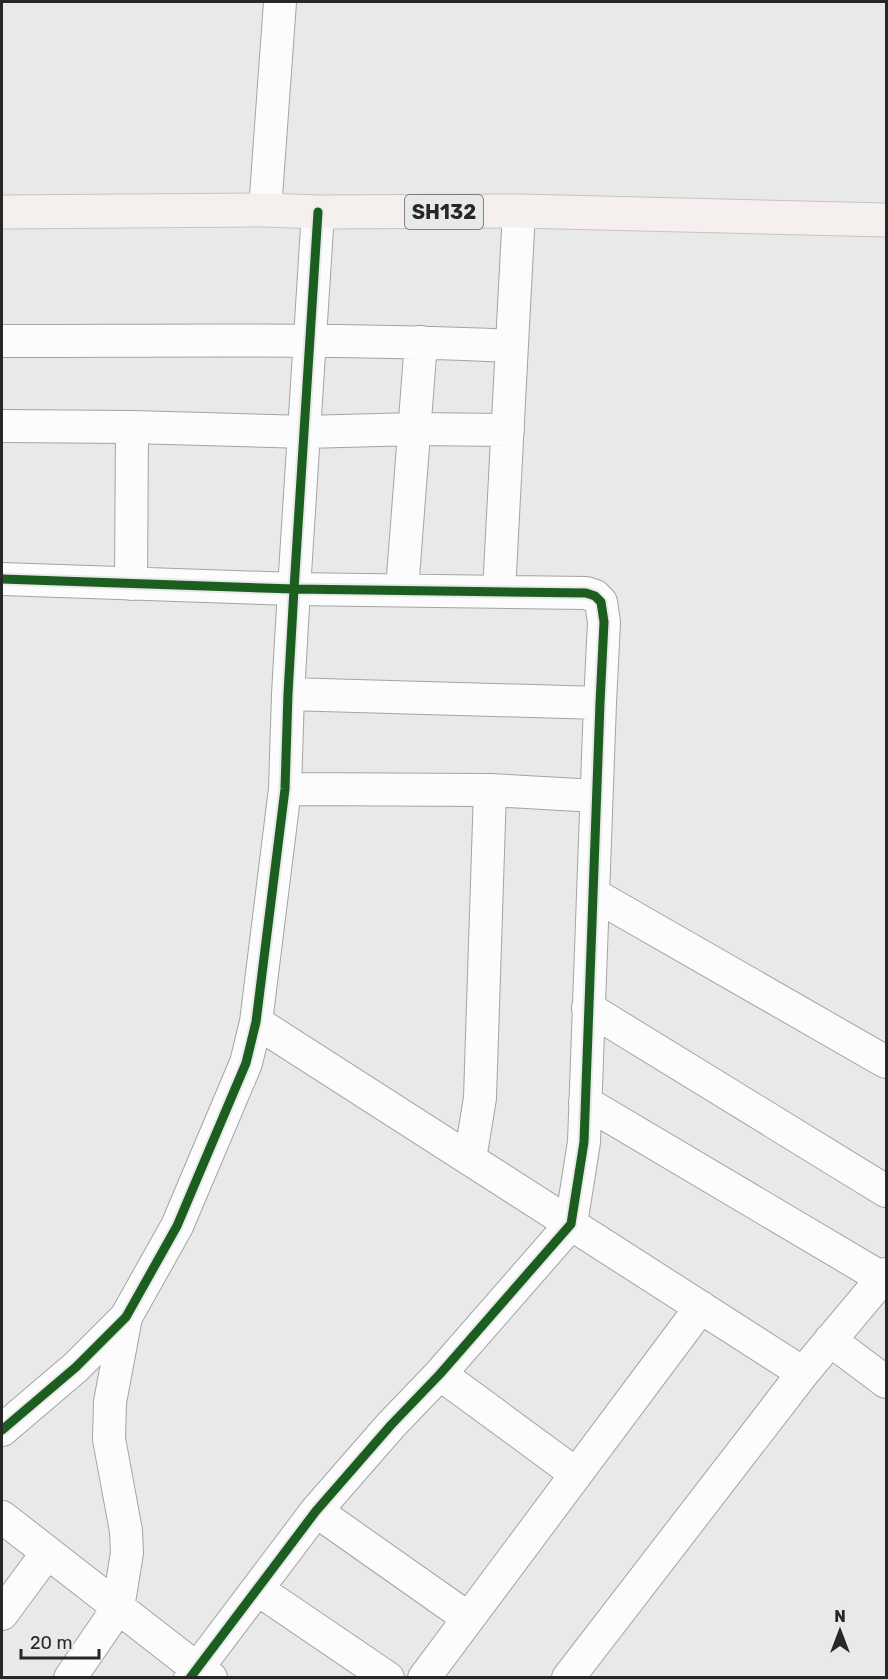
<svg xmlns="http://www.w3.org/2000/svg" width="888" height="1679" font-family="Rubik,sans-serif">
<rect width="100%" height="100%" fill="#e9e9e9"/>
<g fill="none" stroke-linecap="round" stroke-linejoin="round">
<g stroke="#a4a4a4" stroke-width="34">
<path id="minor" d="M265,210l15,-208
M2,341c170,0 340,-3 510,5
M2,426l130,1 173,5 110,-3 93,1
M2,579l292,10 292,4 9,3 6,6 3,20 -4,81 -16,439 -13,82 -131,150 -49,51 -75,86 -126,167
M131,584l1,-157
M402,590l19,-248
M499,592l20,-381
M288,694l312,9
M285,789l205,1 106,6
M593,894l293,168
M588,1008l298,183
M256,1022l547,351
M585,1102l297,176
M470,1159l10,-61 10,-308
M830,1340l56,42
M440,1374l136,100
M2,1430l74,-63 50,-50 51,-91 69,-163 10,-41 29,-233 3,-95 6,-105 24,-377
M316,1511l152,107
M2,1517l194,151 15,10
M257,1589l131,89
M2,1614l45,-61
M70,1678l48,-70 9,-55 -1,-22 -17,-92 1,-37 16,-85
M424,1678l277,-371
M568,1678l235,-305 83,-99"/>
</g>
<g stroke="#c4c4c4" stroke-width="35">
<path id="primary" d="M2,212l263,-2 53,2 201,-1 367,9"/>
</g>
<use href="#minor" stroke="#fcfcfc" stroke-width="32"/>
<use href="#primary" stroke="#f5f0ee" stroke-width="33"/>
<g stroke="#e8e9ea" stroke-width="13">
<path id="cycleway" d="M2,579l292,10 292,4 9,3 6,6 3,20 -4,81 -16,439 -13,82 -131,150 -49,51 -75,86 -126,167
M2,1430l74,-63 50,-50 51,-91 69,-163 10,-41 29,-233 3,-95 6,-105 24,-377"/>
</g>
<use href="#cycleway" stroke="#1b5e20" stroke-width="9"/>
</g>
<g text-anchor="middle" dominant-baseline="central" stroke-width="6" stroke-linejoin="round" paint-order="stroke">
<rect fill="#e8e9ea" stroke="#616162" stroke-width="1.5" x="405" y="195" width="78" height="34" rx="4.5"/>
<g font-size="20" font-weight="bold" fill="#272728">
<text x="444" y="212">SH132</text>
</g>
</g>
<rect width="888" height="1679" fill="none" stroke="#272728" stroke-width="6"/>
<g transform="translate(840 1631)" stroke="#e8e9ea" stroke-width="4.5" paint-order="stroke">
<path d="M0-4.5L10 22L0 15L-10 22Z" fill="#272728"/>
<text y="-9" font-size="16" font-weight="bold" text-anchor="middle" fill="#272728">N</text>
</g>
<path d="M21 1649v9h78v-9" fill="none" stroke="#272728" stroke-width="3"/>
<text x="30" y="1649" font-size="18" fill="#272728" stroke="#e8e9ea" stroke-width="4.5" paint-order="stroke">20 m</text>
</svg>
